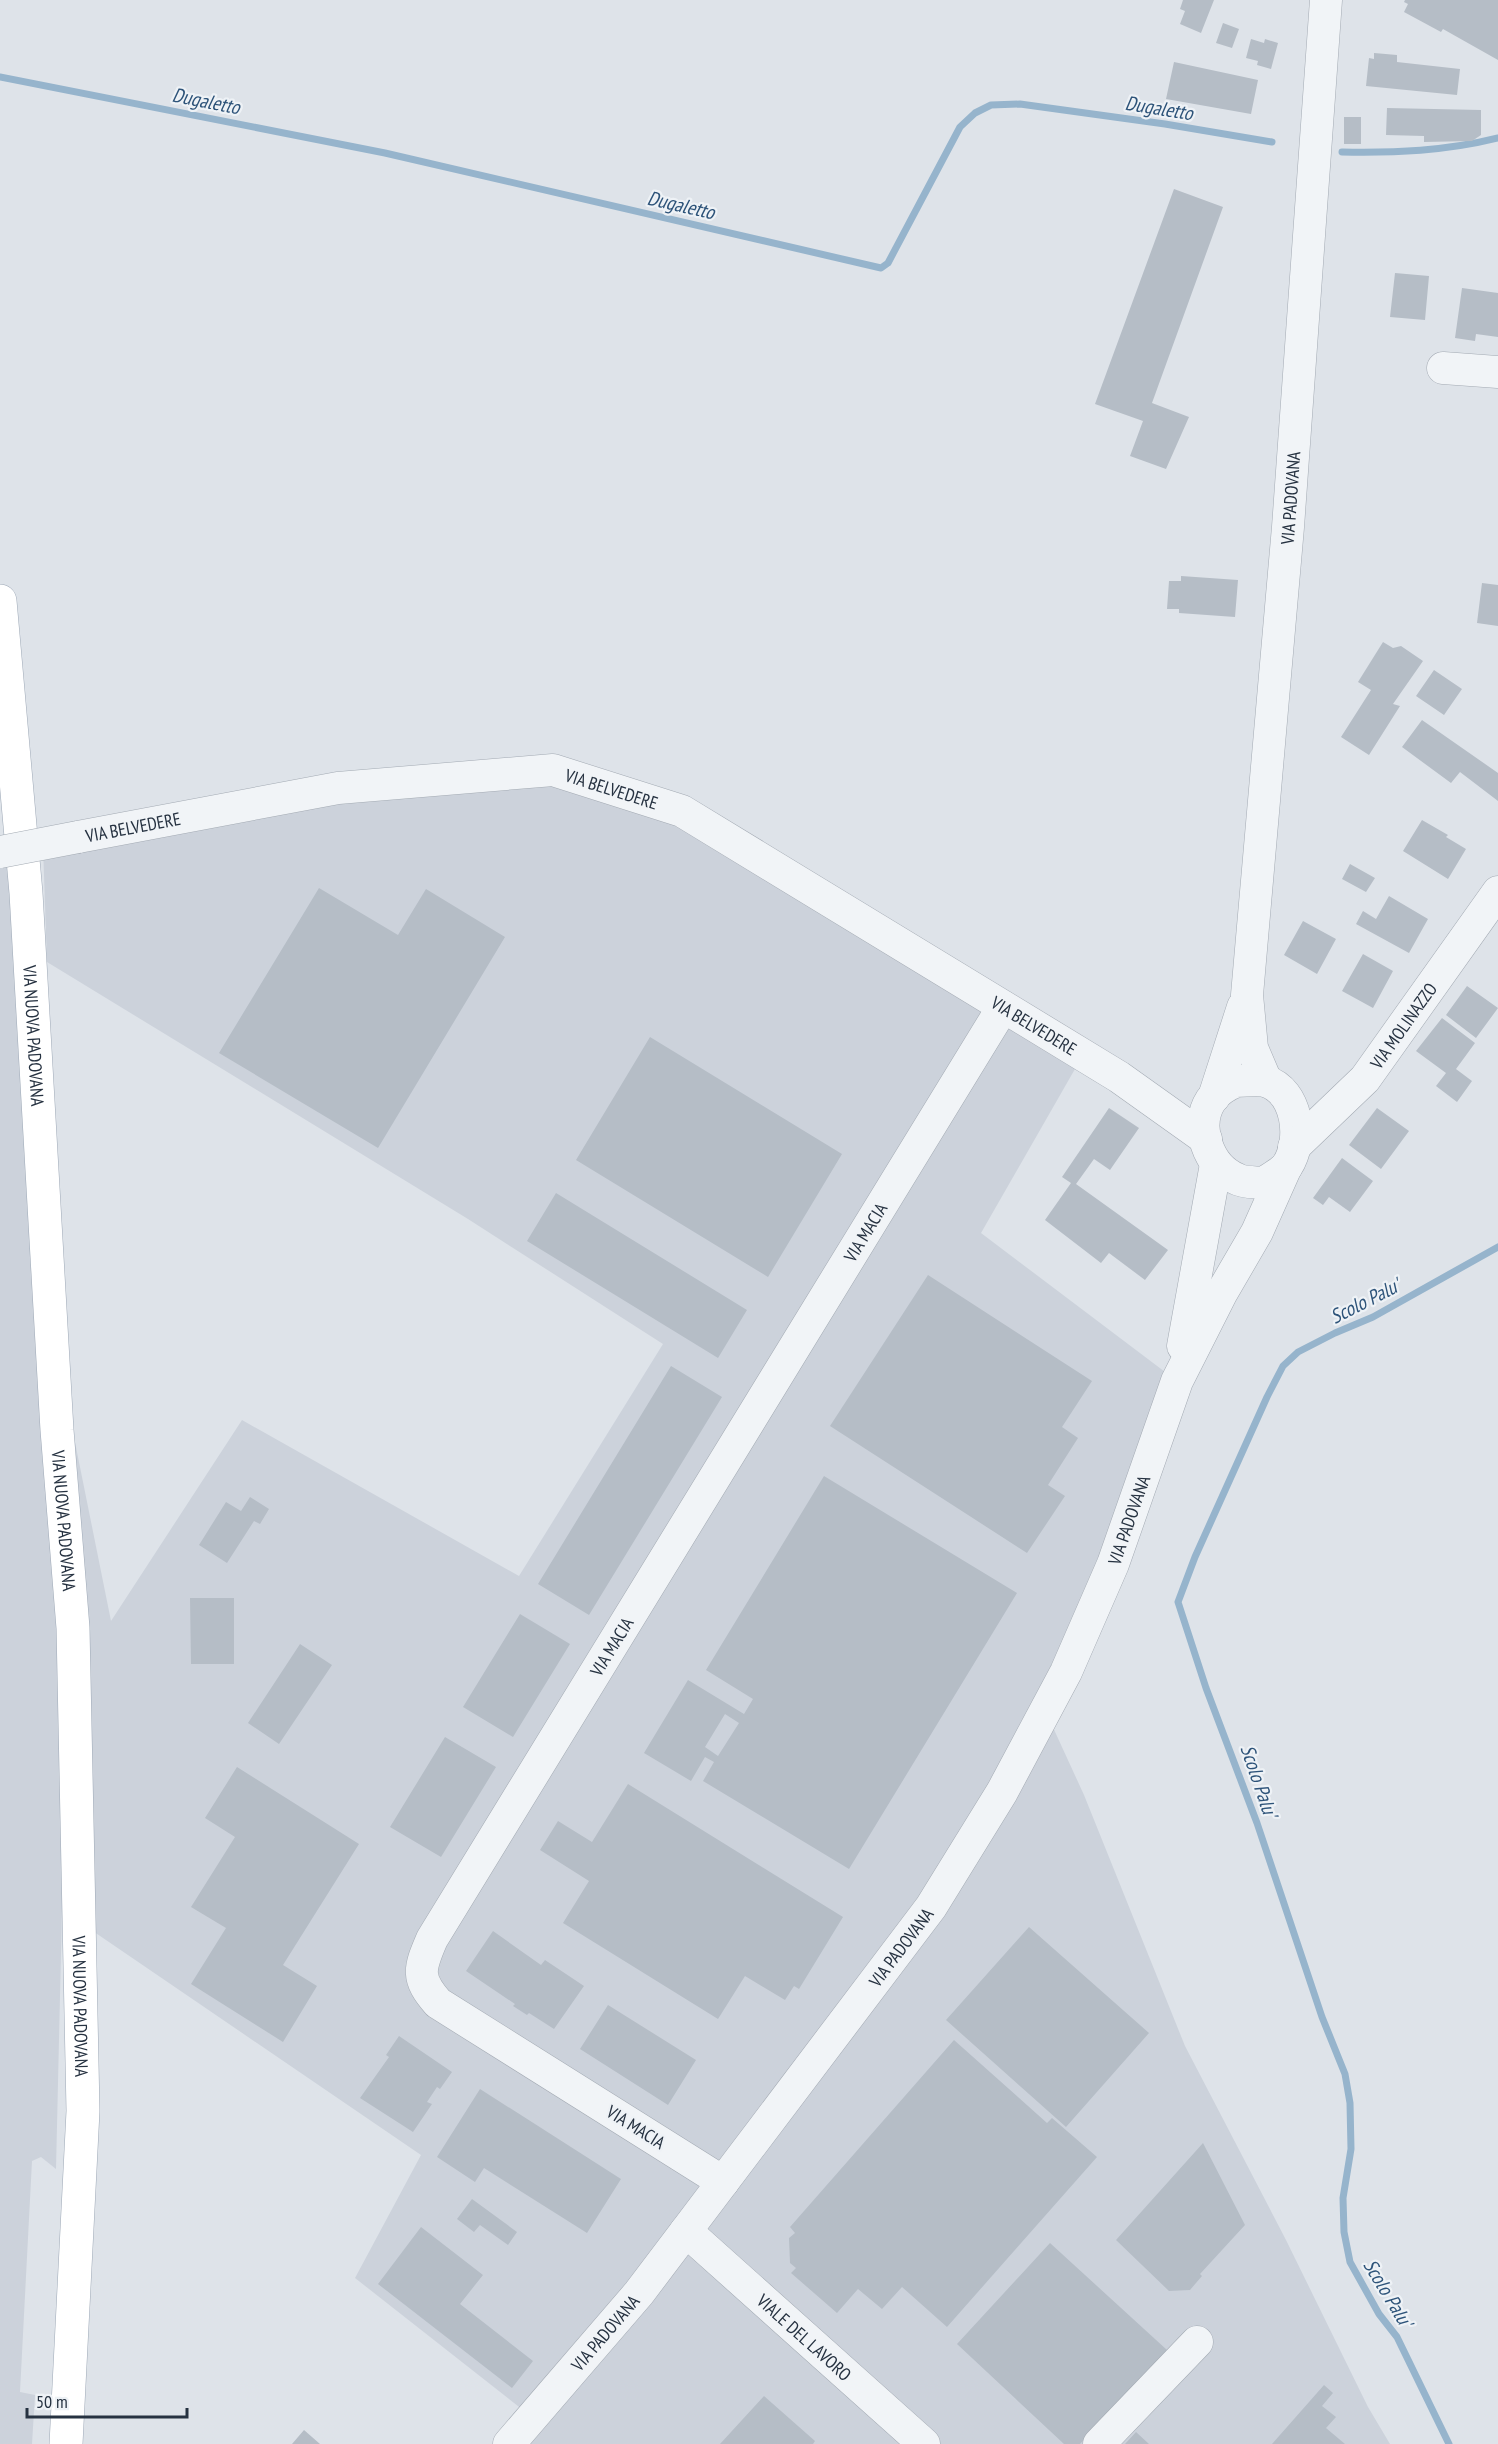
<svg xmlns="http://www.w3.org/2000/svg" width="1498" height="2444" font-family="'PT Sans Narrow',sans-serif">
<rect width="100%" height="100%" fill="#dee3e9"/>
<path fill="#ccd2db" d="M553,770l129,41 401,244 -102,178 196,148 -132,329 39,85 101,251 101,194 82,167 22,37h-881l23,-27 -177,-139 66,-123 -359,-245 -6,259 -15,-12 -9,4 -12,231 15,3 -3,49h-32v-1592l22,-5 28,471 61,303 131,-201 277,156 144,-232 -195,-125 -421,-257 -4,-116z"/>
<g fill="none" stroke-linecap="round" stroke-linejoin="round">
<path stroke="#96b4cc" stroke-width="7" d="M0,77l385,76 496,115 7,-5 72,-136 15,-14 16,-8 29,-1 145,20 107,18
M1342,152c53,1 104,-1 156,-14
M1449,2444l-52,-107 -18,-23 -29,-52 -6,-30 -1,-34 8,-49 -1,-46 -5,-29 -23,-57 -65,-194 -51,-135 -28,-86 17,-45 72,-160 16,-31 15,-14 37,-19 38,-16 125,-70"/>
</g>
<path fill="#b5bdc6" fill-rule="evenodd" d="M1183,0h31l-13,33 -21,-9 5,-13 -5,-2z
M1405,0h93v60l-55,-31 -2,3 -37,-20 4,-8 -4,-2z
M1223,23l16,6 -7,19 -16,-5z
M1251,39l13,4 1,-4 13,4 -7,26 -14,-4 1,-4 -12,-3z
M1374,53l23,2v7l63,7 -3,26 -91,-9 3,-28 5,1z
M1174,62l84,18 -7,34 -85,-15z
M1387,108l94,2v25l-9,6 -48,1v-6l-38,-1z
M1344,117h17v27h-17z
M1174,189l49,18 -71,196 37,14 -23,52 -36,-13 13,-35 -48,-17z
M1395,273l34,3 -4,44 -35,-3z
M1462,288l36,5v44l-22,-3 -1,7 -20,-3z
M1181,576l57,4 -3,37 -56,-4v-4h-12l2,-28h12z
M1482,583l16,2v41l-21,-3z
M1383,642l10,6 8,-2 22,15 -30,43 7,2 -31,49 -28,-18 30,-47 -13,-8z
M1434,670l28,19 -18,26 -28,-19z
M1422,720l76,53v28l-38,-29 -9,11 -49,-36z
M1422,820l26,15 -2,2 20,12 -18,30 -45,-28z
M1350,864l25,14 -9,14 -24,-13z
M319,888l79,47 28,-46 79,48 -127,211 -159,-95z
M1389,896l39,23 -19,34 -53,-29 7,-13 13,8z
M1303,921l33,18 -19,35 -33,-19z
M1363,954l30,17 -20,37 -31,-17z
M1467,986l31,22 -22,30 -30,-23z
M1442,1018l33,25 -19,26 16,12 -15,21 -21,-16 10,-13 -30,-22z
M650,1037l192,117 -74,123 -192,-117z
M1109,1108l30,20 -29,42 -16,-11 -18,25 92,66 -23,30 -36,-27 -8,10 -56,-43 26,-37 -9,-6z
M1377,1108l32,23 -28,38 -32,-24z
M1342,1158l31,23 -23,31 -21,-15 -6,8 -10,-7z
M556,1193l191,117 -29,48 -191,-117z
M928,1275l164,106 -30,46 16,11 -30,47 17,11 -38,57 -197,-127z
M671,1366l51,31 -133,218 -51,-31z
M824,1476l193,117 -168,276 -146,-88 11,-19 -9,-5 -14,24 -47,-28 44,-73 56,34 9,-15 -47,-29zM725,1714l14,9 -21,33 -13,-9z
M250,1497l19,12 -9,15 -6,-3 -27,42 -28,-18 27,-43 15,9z
M190,1598h44v66h-43z
M520,1614l50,30 -57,93 -50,-30z
M300,1644l32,21 -53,79 -31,-21z
M445,1737l51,30 -55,90 -51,-30z
M237,1767l122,77 -76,121 34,21 -34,56 -92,-58 35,-56 -35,-21 44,-70 -30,-19z
M628,1784l215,133 -44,72 -5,-3 -9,14 -40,-24 -27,43 -155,-96 26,-42 -49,-31 18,-29 34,21z
M1029,1927l120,106 -83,94 -120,-107z
M493,1931l48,34 4,-5 39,26 -30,43 -25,-16 -2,2 -14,-9 2,-2 -49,-33z
M608,2005l88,55 -28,45 -88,-56z
M399,2036l53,36 -12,17 -3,-2 -10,15 5,2 -19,28 -53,-34 29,-41 -3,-2z
M954,2040l93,83 5,-5 45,39 -150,170 -45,-40 -20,22 -24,-20 -21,24 -46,-40 5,-5 -6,-5 -1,-25 6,-5 -5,-6z
M480,2089l141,90 -34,54 -103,-65 -9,14 -38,-25z
M1203,2143l42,82 -45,49 2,2 -12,14 -21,1 -53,-51z
M472,2199l45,33 -9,13 -28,-20 -6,7 -17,-13z
M421,2227l62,48 -23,29 73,57 -21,27 -134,-104z
M1050,2243l117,107 -87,94h-16l-107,-100z
M1324,2385l9,8 -11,13 14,11 -10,11 19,16h-73z
M764,2396l51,45 -2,3h-93z
M304,2430l16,14h-28z
M1136,2432l13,12h-24z"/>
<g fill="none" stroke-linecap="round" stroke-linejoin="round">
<g stroke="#a3aab3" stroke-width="33">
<g id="minor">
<path d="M1443,368l55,4"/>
<path id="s1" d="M78,837l260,-49 215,-18 129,41 437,266 87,62"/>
<path d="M1237,1081c8,0 20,-2 28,0 33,10 39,59 22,85 -5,6 -16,12 -23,17 -8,-1 -20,0 -27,-4 -29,-12 -43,-53 -26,-79 6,-9 16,-15 26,-19z"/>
<path id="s2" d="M1266,1081l-14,-33 -5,-53 41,-468 38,-527"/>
<path d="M1214,1097l29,-90"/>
<path id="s3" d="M1294,1147l71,-68 133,-187"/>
<path d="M1183,1346l33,-182"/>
<path id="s4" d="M723,2182l-285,-179c-22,-25 -19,-34 -6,-64l571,-932"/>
<path id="s5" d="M686,2231l238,213"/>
<path id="s6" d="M509,2444l130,-151 292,-386 71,-115 64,-120 47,-108 64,-183 44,-87 36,-62 29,-65"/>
<path d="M1099,2444l98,-102"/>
</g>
</g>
<g stroke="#9da8b6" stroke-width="34">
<g id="major">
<path id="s7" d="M0,601l26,292 31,537 16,198 10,483 -17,333"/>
</g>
</g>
<use href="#minor" stroke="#f1f4f7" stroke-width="32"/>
<use href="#major" stroke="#fff" stroke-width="33"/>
<g stroke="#a3aab3" stroke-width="33" stroke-linecap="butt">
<path id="minor-bridge" d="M0,852l78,-15"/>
</g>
<use href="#minor-bridge" stroke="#f1f4f7" stroke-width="32"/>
</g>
<g text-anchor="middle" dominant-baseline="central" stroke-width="4.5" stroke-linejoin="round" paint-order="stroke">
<g font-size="18" fill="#263241" stroke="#eef2f6">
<text stroke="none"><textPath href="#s2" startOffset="588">VIA PADOVANA</textPath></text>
<text stroke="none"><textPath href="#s1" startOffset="542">VIA BELVEDERE</textPath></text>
<text stroke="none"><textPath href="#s1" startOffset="56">VIA BELVEDERE</textPath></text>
<text stroke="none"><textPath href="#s1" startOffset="1028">VIA BELVEDERE</textPath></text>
<text stroke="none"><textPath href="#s3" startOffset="164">VIA MOLINAZZO</textPath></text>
<text stroke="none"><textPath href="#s7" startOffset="436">VIA NUOVA PADOVANA</textPath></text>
<text stroke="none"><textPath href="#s4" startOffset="1236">VIA MACIA</textPath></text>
<text stroke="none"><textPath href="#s6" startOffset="1119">VIA PADOVANA</textPath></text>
<text stroke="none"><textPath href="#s7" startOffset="922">VIA NUOVA PADOVANA</textPath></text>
<text stroke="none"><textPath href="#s4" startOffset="750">VIA MACIA</textPath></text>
<text stroke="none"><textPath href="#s6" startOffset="633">VIA PADOVANA</textPath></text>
<text stroke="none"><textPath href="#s7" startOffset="1408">VIA NUOVA PADOVANA</textPath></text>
<text transform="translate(636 2127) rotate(32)">VIA MACIA</text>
<text stroke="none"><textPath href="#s6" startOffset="147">VIA PADOVANA</textPath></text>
<text stroke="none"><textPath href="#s5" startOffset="159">VIALE DEL LAVORO</textPath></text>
</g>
<g font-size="20" font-style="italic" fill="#2d5379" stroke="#eef2f6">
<text transform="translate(206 101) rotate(11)">Dugaletto</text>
<text transform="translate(1159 108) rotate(9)">Dugaletto</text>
<text transform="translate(681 205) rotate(13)">Dugaletto</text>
<text transform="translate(1365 1301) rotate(-27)">Scolo Palu'</text>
<text transform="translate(1259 1781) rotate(71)">Scolo Palu'</text>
<text transform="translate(1388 2293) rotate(59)">Scolo Palu'</text>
</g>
</g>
<path d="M27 2408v9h160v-9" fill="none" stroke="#263241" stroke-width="3"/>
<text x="36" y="2408" font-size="18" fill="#263241" stroke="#eef2f6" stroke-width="4.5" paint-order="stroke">50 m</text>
</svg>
